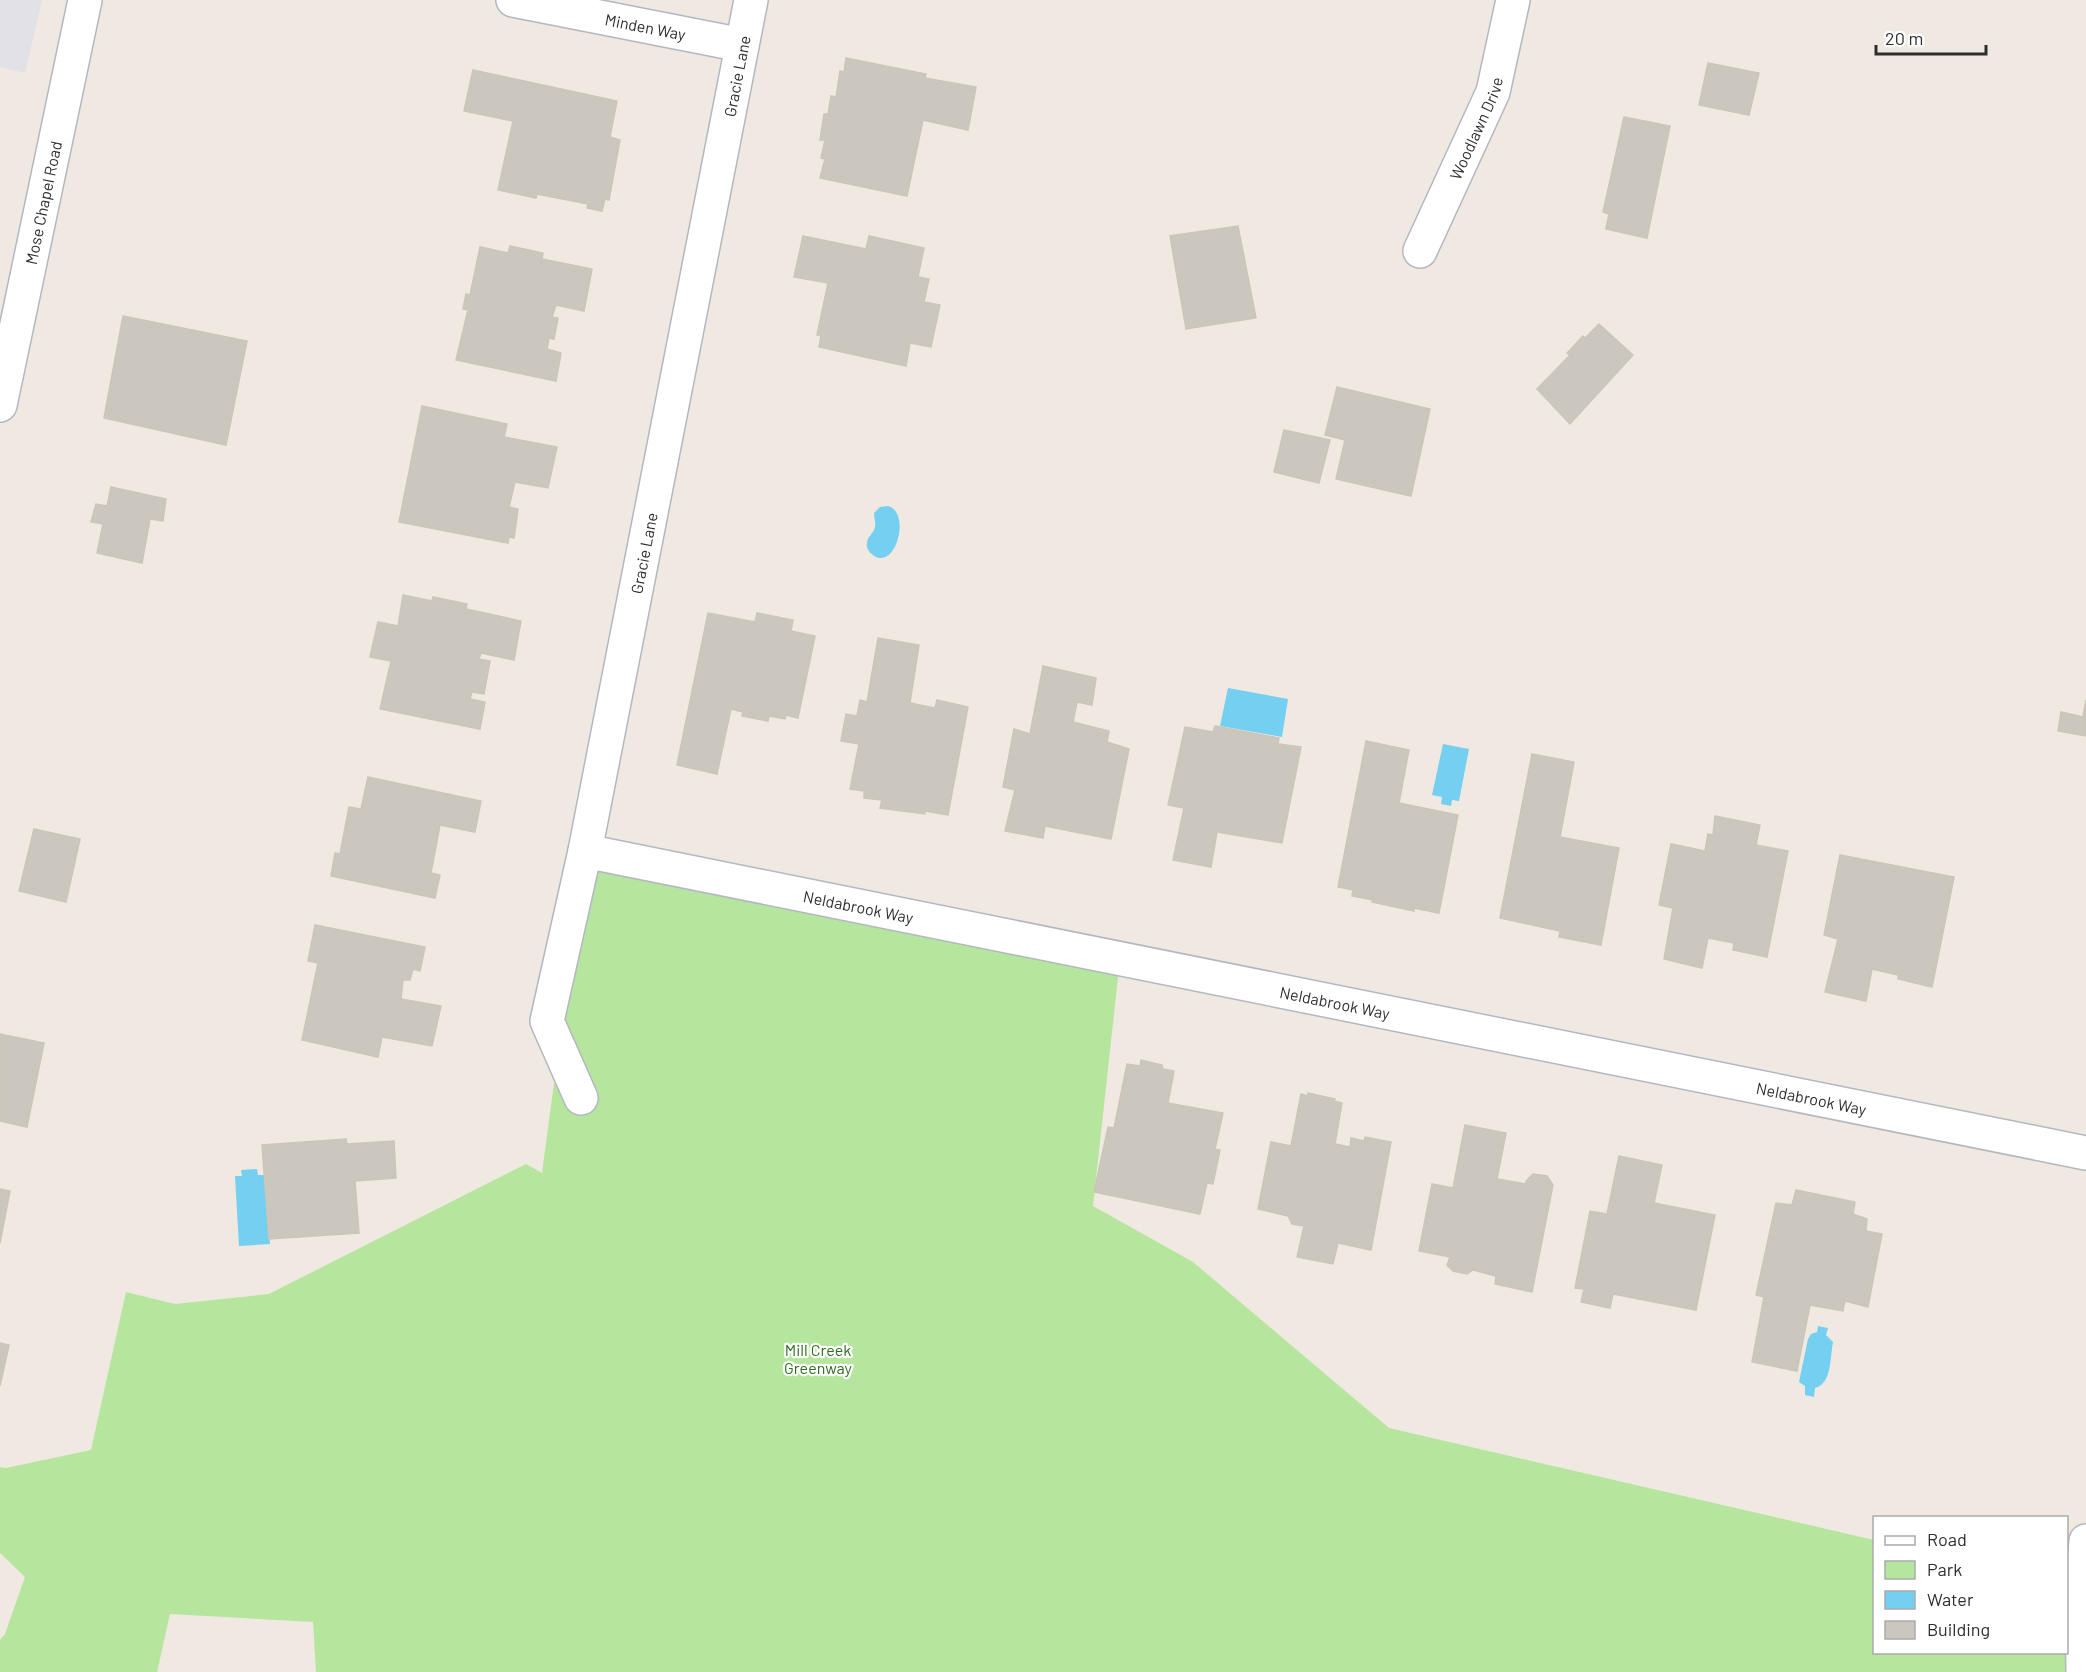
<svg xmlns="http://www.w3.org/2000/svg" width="2086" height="1672" font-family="Barlow,sans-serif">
<rect width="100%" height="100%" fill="#efe9e1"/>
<path fill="#e3e1e8" d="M0,0h42l-17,73 -25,-6z"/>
<path fill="#b6e59e" d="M585,851l535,108 -27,247 100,56 196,166 485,112v112h192l20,20h-1770l-3,-50 -143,-8 -13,58h-157v-32l5,-6 20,-57 -25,-24v-86l6,1 85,-18 35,-158 49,12 94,-10 257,-130 16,9z"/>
<path fill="#75cff0" d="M888,506c24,7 7,66 -15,49 -4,-3 -7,-7 -6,-12 0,-6 7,-10 8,-16 1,-5 -1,-9 -1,-14l6,-6z
M1228,688l60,11 -6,38 -62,-11z
M1443,744l26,5 -10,52 -7,-1 -1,6 -10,-2 1,-7 -10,-2z
M257,1169l1,6h7l5,69 -31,2 -4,-70h7l-1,-6z
M1818,1326l10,2 -2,7 7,7c-3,15 -1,42 -18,46l-1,9 -9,-2v-9l-6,-4 9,-43 3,-5 6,-2z"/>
<path fill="#cbc7bf" stroke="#cbc5ba" stroke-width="1.5" d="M846,58l80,16 -1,4 51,9 -8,43 -45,-10 -16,76 -87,-18 5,-19 -4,-1 4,-18h-5l4,-26h4l3,-18 5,1 4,-26 4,1z
M1708,63l51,10 -10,42 -50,-10z
M473,70l144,31 -7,36 10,3 -11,60 -4,-1 -3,12 -15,-3 1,-4 -51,-10 -1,4 -38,-8 15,-69 -49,-10z
M1624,117l46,9 -23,112 -41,-9 3,-15 -6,-2z
M1238,226l18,92 -70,11 -16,-93z
M803,236l63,13 3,-13 55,12 -6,29 11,2 -5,23 16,3 -9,42 -21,-4 -4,23 -87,-19 2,-12h-4l11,-52 -34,-6z
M510,246l33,7 -1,6 50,10 -8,42 -28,-6 -4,12 6,1 -4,21 -5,-1 -2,11 14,4 -5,28 -100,-21 12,-50 -5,-1 3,-15 4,1 10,-48 28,6z
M123,316l124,25 -21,104 -122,-27z
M1599,324l34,31 -63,69 -33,-35 33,-34 -3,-2 16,-17 2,2z
M1337,387l93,22 -19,87 -75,-17 9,-39 -20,-5z
M422,406l85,18 -3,13 53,10 -9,41 -33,-6 -6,25 9,2 -4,29 -5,-1 -1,6 -109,-21z
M1284,430l46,10 -11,43 -45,-11z
M111,487l55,12 -3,22 -13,-2 -8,44 -45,-10 6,-29 -12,-2 5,-18 11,2z
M403,595l29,6 1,-4 34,7 -1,5 55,12 -7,39 -33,-7 -2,6 11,2 -6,33 -12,-2 -2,7 15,3 -5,27 -100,-20 11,-48 -21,-4 8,-35 20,4z
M708,613l47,9 2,-9 36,7 -2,11 24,5 -17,82 -12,-3 -1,4 -16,-3 -1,5 -26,-5 1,-4 -12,-3 -14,65 -40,-9z
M878,638l41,7 -9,58 25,5 2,-8 31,7 -20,108 -23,-4v3l-45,-6 2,-8 -18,-2v-7l-14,-2 9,-45 -18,-3 5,-27 11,2 3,-16 7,2z
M1043,666l53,12 -4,27 -15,-3 -4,20 36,9 -2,11 22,7 -18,90 -66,-13 -2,12 -38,-7 10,-41 -12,-3 11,-58 16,5z
M2086,700v36l-28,-5 3,-19 22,5z
M1215,726l64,12 -1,6 23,3 -19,96 -65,-11 -6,35 -38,-7 11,-52 -16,-3 17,-78 28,5z
M1366,741l43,9 -10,53 59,12 -19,98 -25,-5v3l-42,-9 1,-2 -21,-4 1,-6 -15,-3z
M1532,754l42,8 -14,75 59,11 -18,97 -42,-8 1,-6 -60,-13z
M368,777l113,24 -6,31 -35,-7 -9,48 9,2 -5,23 -104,-22 4,-23 5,1 9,-47 12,2z
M1715,816l45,9 -4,20 32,6 -21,106 -34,-7 1,-7 -26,-5 -6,30 -38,-9 9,-51 -14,-3 12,-61 34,7 3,-17 5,1z
M34,829l46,10 -14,63 -47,-11z
M1840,855l114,22 -22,110 -34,-8v-4l-26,-6 -6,32 -41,-9 13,-53 -14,-4z
M315,925l110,22 -5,24 -7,-2 -3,11h-7l-2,19 40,7 -9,40 -50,-9 -4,20 -76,-17 16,-77 -10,-2z
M0,1034l44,9 -17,84 -27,-6z
M1141,1060l21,5 1,4 11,2 -6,32 55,10 -8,36 5,1 -7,34 -6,-1 -7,31 -106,-22 14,-65 6,1 13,-64 13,2z
M1308,1093l27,6 -1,2 8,2 -7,41 15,3 1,-9 13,3 1,-4 26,5 -20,108 -33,-7 -5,21 -36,-7 7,-31 -12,-2 -4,-8 -30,-7 13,-67 20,4 10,-52 7,2z
M1465,1125l41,8 -9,46 29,5v-3l7,-7 14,2 6,9 -21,107 -37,-8 1,-8 -23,-6 -6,4 -14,-3 -6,-6 3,-8 -31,-6 13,-67 21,4z
M346,1139l1,5 47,-3 2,37 -41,3 4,52 -90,6 -7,-94z
M1619,1156l43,9 -8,38 61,12 -19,95 -83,-16 -3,14 -29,-6 3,-13 -9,-1 15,-77 17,3z
M0,1189l10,2 -10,52z
M1796,1190l59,12 -2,12 14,5 -1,12 16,3 -14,73 -23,-6 -2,10 -33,-6 -13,66 -45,-9 12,-65 -8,-2 20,-92 16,2z
M0,1343l9,2 -9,41z"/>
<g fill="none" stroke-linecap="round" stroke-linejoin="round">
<g stroke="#b4b7c1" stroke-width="36">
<g id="minor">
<path id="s1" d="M513,0l229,45"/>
<path id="s2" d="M1420,251l73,-159 20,-92"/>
<path id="s3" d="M0,405l85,-405"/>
<path id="s4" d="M585,851l1501,302"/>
<path id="s5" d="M581,1098l-34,-77 38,-170 166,-851"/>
<path d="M2083,1672l-1,-85 4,-46"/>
</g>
</g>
<use href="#minor" stroke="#fff" stroke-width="33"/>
</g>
<g text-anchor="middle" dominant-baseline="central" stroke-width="4.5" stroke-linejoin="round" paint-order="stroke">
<g font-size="16" fill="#2e2e2e" stroke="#fff">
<text stroke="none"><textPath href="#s1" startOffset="135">Minden Way</textPath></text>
<text stroke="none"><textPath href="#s5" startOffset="1048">Gracie Lane</textPath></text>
<text stroke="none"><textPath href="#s2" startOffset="135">Woodlawn Drive</textPath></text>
<text stroke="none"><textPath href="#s3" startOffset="207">Mose Chapel Road</textPath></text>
<text stroke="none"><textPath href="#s5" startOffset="562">Gracie Lane</textPath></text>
<text stroke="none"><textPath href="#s4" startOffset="279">Neldabrook Way</textPath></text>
<text stroke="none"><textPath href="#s4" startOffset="765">Neldabrook Way</textPath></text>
<text stroke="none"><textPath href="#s4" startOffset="1251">Neldabrook Way</textPath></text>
</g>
<g font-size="16" fill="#2c6e1b" stroke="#fff">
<text x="818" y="1349">Mill Creek<tspan x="818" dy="18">Greenway</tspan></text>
</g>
</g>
<rect x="1873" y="1516" width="195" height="138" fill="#ffffff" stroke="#ababab" stroke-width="1.5"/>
<rect x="1885" y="1536" width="30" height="9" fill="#ffffff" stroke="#ababab" stroke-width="1.5"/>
<text x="1927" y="1546" font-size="18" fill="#2e2e2e">Road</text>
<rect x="1885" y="1561" width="30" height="18" fill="#b6e59e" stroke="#ababab" stroke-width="1.5"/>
<text x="1927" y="1576" font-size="18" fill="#2e2e2e">Park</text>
<rect x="1885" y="1591" width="30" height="18" fill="#75cff0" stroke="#ababab" stroke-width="1.5"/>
<text x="1927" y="1606" font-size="18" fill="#2e2e2e">Water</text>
<rect x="1885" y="1621" width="30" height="18" fill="#cbc7bf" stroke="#ababab" stroke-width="1.5"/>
<text x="1927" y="1636" font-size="18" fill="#2e2e2e">Building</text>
<path d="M1876 45v9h110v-9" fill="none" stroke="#2e2e2e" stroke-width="3"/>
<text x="1885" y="45" font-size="18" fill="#2e2e2e" stroke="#ffffff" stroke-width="4.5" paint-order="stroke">20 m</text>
</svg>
